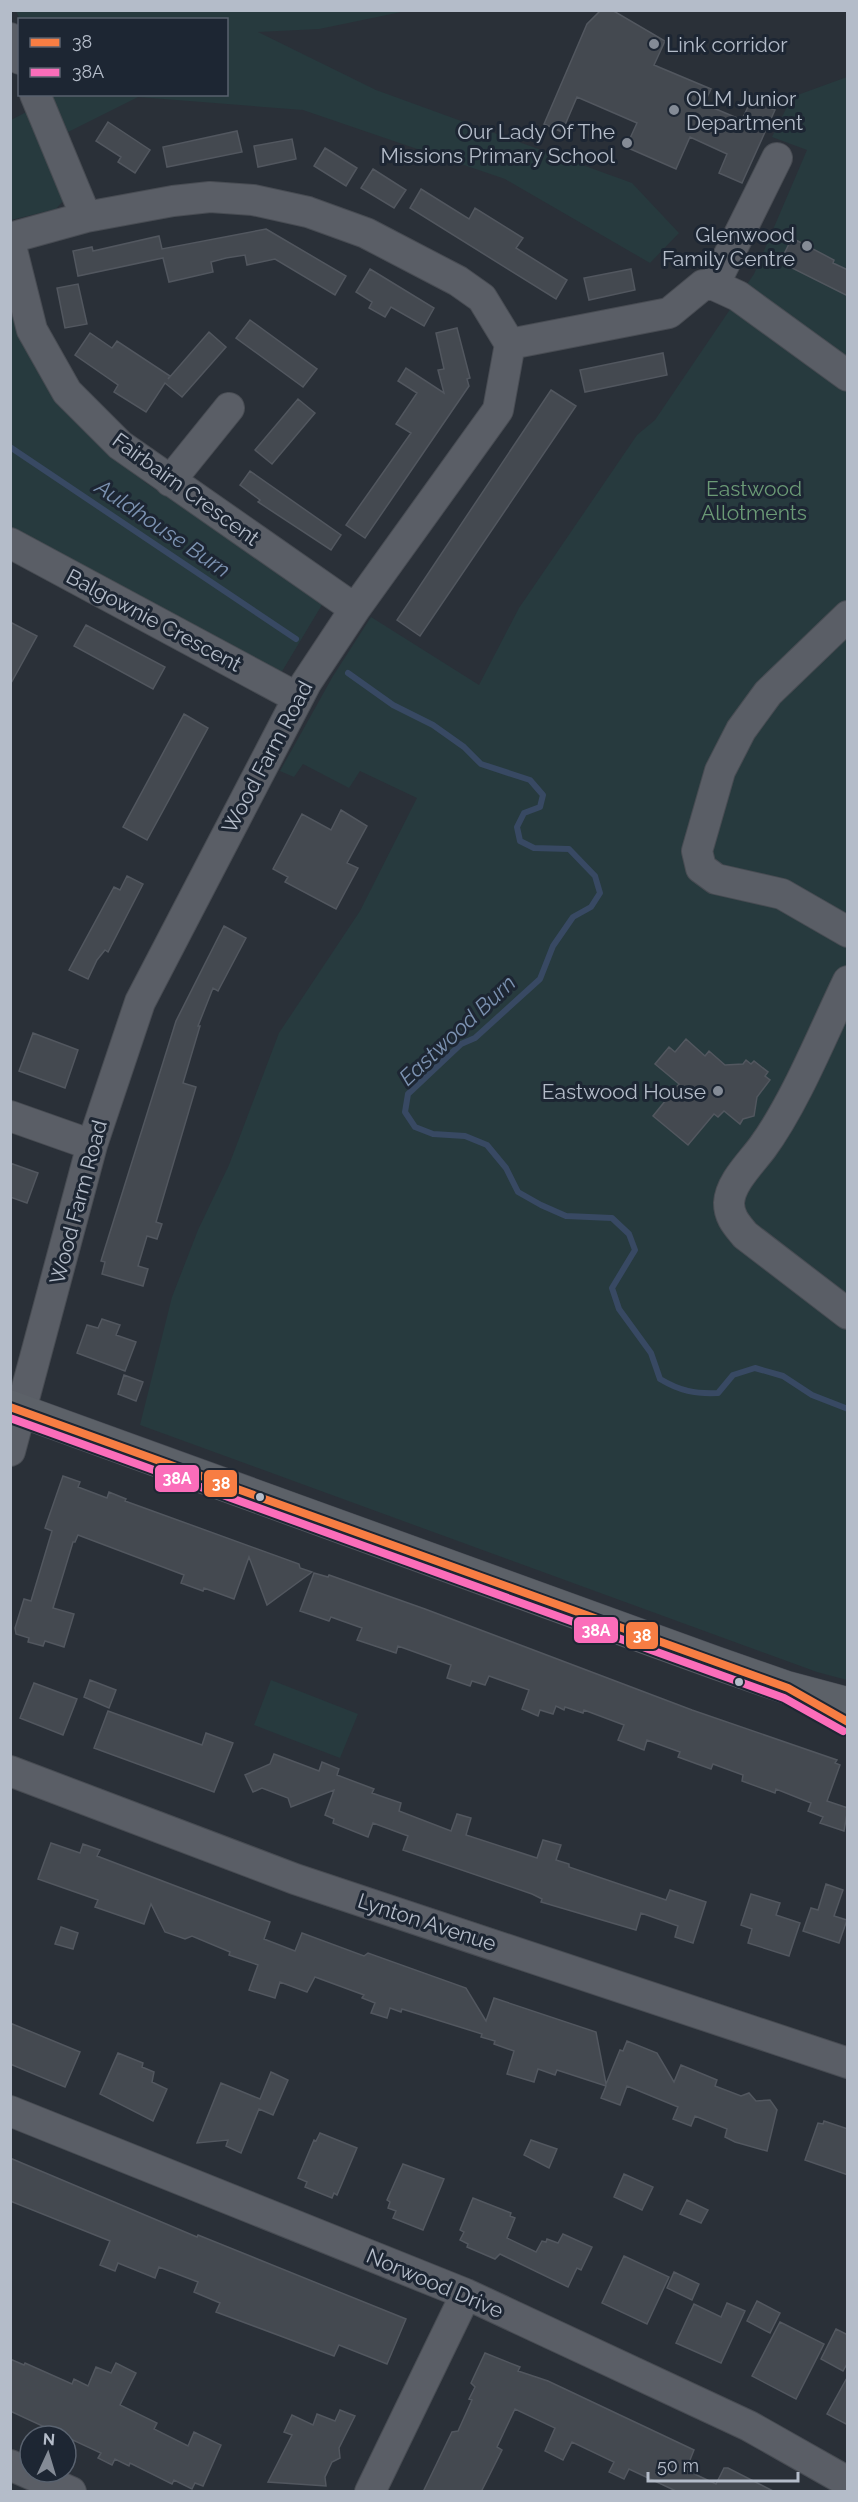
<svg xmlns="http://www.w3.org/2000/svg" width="858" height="2502" font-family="Raleway,sans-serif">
<rect width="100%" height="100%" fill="#2a3038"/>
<path fill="#273a3e" d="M16,11h390l-87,18 -61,3 118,58 256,93 47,50 -29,30 -145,-84 -202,-69 -165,-13 -70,35 -16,-37 174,-1v-74h-206z
M847,77v1603l-30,-8 -677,-247 32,-128 26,-67 31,-65 50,-132 81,-122 57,-113 -57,-27 -11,17 -46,-24 -9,13 -14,-6 53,-95 38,-59 108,68 40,-77 118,-173 18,-15 99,-146 53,-124 -35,-13 20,-40z
M36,107l27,94 -7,8 -45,11v-100z
M10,286l70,137 66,60 180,115 -48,80 -267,-145z
M271,1680l87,34 -18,44 -86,-33z"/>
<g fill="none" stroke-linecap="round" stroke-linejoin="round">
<path stroke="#384963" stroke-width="6" d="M10,447l286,192
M348,673l45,32 40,20 31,22 17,17 49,16 13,15 -3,12 -16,6 -7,14 3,14 14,7 35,1 26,27 5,17 -9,14 -18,10 -20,29 -13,33 -65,59 -14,6 -53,50 -3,18 10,15 18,7 32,2 22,9 19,23 12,24 23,13 25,11 46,2 17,16 6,16 -23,38 7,21 32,44 9,26c20,12 35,15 58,14l15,-18 22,-7 28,8 29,19 36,14"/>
</g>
<path fill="#444950" stroke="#52575f" stroke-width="1.5" d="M601,10h11l53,31 -11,24 57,24 -7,15 38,16 9,-20 24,10 -33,73 -23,-10 8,-19 -37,-17 -14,32 -50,-22 11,-24 -60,-26 -15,35 -18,-8 43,-100z
M108,122l42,28 -15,23 -17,-11 3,-5 -25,-16z
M237,131l5,21 -75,15 -4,-20z
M292,139l4,20 -38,8 -4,-21z
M325,148l32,20 -11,18 -32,-20z
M373,169l33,21 -12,18 -33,-20z
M421,189l48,30 6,-11 48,30 -7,10 51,32 -11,19 -146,-91z
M266,229l80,47 -11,19 -60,-36 -28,6 -2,-10 -19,3 -15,4 2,10 -44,10 -6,-24 -85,18 -5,-25 19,-4 1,4 66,-15 3,13z
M792,238l42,22 -1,3 15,7v26l-68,-34z
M370,269l64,39 -10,18 -33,-19 -6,10 -16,-9 3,-6 -16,-10z
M631,269l4,21 -46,10 -5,-22z
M78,284l9,40 -22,4 -8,-40z
M250,320l67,49 -14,18 -67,-49z
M457,328l13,50 -3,1 2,7 -104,152 -19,-13 65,-92 -15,-9 21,-31 -19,-12 8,-13 38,25 -6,-23 6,-1 -8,-36z
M209,332l17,15 -44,50 -17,-14 -19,29 -32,-20 4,-7 -43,-30 15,-22 22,15 5,-7 53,35 -2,3z
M663,353l4,22 -82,17 -5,-22z
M551,390l25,16 -156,230 -23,-16z
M298,399l17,14 -43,51 -17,-14z
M250,471l91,64 -10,15 -73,-48 2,-2 -20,-15z
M10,622l27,14 -27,49z
M86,625l79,42 -12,22 -79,-43z
M184,714l24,14 -61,112 -24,-13z
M341,810l26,16 -20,37 11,5 -22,41 -51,-27 3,-5 -15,-8 29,-55 29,16z
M127,876l16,8 -35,68 -3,-2 -8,10 -9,19 -19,-9 45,-83 6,3z
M224,926l22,12 -28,53 -5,-3 -15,38h2l-17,57 13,4 -40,135 6,2 -5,15 -10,-3 -9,30 10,3 -5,17 -41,-12 3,-12 -4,-1 75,-240z
M33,1033l45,17 -13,38 -46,-17z
M686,1039l19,17 4,-5 16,14 18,-1 3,-4 5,4 3,-3 14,11 -3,4 5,4 -13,17 -3,19 -11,3 -3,5 -16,-13 -6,6 -4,-3 -26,31 -35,-29 26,-32 -24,-20 14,-17 6,5z
M10,1163l28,10 -11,30 -17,-6z
M102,1319l18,6 -4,10 20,7 -11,29 -48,-18 10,-28 11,3z
M124,1375l19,7 -7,19 -18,-7z
M63,1476l17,6 -2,5 29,11 2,-6 17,7 -1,2 174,63 1,4 12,4 -45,33 -18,-48 -15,42 -30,-11 -1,3 -22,-8 3,-8 -106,-40 -3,7h-2l-20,66 21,6 -10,33 -19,-6 -2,5 -15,-4 1,-4 -13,-4 -1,-6 9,-29 7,2 21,-70 -7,-3z
M314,1573l14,4 1,-2 96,34 267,101 145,50 -2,3 5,2 -13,36 21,7 -4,23 -24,-8 3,-6 -15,-6 3,-8 -35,-14 -1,4 -33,-12 1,-6 -30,-11 -2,5 -33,-12 2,-5 -33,-12 -3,10 -26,-10 6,-15 -40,-15 -1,3 -18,-6 -1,3 -8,-4 -3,8 -13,-4 -2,6 -16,-7 7,-19 -40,-14 -4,9 -13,-4 -2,5 -23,-8 4,-13 -53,-19 -2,7 -39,-13 5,-12 -31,-11 -2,4 -29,-10z
M90,1680l26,10 -7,18 -25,-11z
M34,1683l43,16 -14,36 -43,-17z
M108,1711l94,34 4,-12 27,10 -19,49 -120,-44z
M274,1754l45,17 3,-9 17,7 -2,6 37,14 -2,4 29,10 -2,8 52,20 6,-17 14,4 -5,17 71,23 6,-18 18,5 -5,15 13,4v3l97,33 4,-10 36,12 -13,41 -18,-6 3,-11 -37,-13 -5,17 -95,-28 1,-3 -10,-5 -129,-44 5,-14 -35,-13 -5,14 -35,-14 1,-4 -9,-4 9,-25 -43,17 -3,-9 -26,-10 -9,4 -8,-17 25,-11z
M51,1843l29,10 3,-9 17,6 -3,6 173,66 -6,17 31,12 7,-18 62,23 4,-3 98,35 20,33 8,-23 102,34 10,52 14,-34 3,1 4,-10 30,12 17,29 7,-17 36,15 -2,6 26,10 8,-3 7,8 14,-1 7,10 -10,41 -32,-9 -10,-5 2,-8 -32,-13 -4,10 -18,-7 5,-12 -51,-21 -7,19 -19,-7 5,-12 -49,-16 -2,5 -17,-6 -4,13 -27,-8 7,-23 -20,-7 1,-3 -14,-4 1,-3 -80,-25 -1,3 -11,-4 -3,10 -16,-5 4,-10 -13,-5 2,-3 -49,-18 -8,15 -27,-10 -5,16 -26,-8 9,-25 -29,-10 1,-3 -38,-16 -7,3 -20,-7 -14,-28 -7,20 -49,-17 3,-7 -60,-21z
M826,1884l17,6 -9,26 13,4 -8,23 -36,-12 8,-23 7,2z
M751,1894l29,9 -4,12 24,8 -11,33 -41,-13 4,-14 -11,-4z
M61,1927l17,6 -5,16 -18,-5z
M10,2023l70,29 -15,35 -55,-23z
M118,2053l25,10 -1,4 12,5 -2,10 15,7 -14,32 -53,-27z
M271,2072l17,8 -15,35 -14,-6 -18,44 -15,-7 2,-6 -31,3 24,-60 39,16z
M824,2121l24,8v46l-43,-15 13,-37 5,1z
M320,2133l37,15 -20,47 -3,-2 -2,5 -27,-11 2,-5 -9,-4 16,-38 2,1z
M531,2140l26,9 -8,19 -25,-13z
M10,2158l187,79 1,-2 208,84 -19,45 -48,-19 -5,11 -118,-44 4,-9 -26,-11 4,-10 -39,-15 -4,11 -37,-15 -3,8 -15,-6 10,-24 -100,-40z
M403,2164l41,15 -21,51 -30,-12 3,-7 -8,-3 2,-6 -3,-2z
M624,2174l29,13 -11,23 -28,-13z
M473,2198l38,15 -1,3 5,2 -8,20 29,14 6,-11 4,1 1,-3 11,4 5,-9 29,13 -11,23 -4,-2 -9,19 -68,-33 -5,5 -28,-12 1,-3 -8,-4 4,-8 -4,-2z
M687,2200l21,10 -7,13 -21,-9z
M624,2256l45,21 -22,47 -45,-21z
M674,2272l25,12 -7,16 -25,-12z
M757,2301l23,12 -10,20 -23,-12z
M727,2303l18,8 -24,52 -45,-20 18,-39 27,13z
M780,2322l44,22 -28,55 -44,-23z
M836,2329l12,6v27l-5,9 -22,-12z
M485,2353l35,14 -2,4 30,10 146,69 -8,20 30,14 8,-16h4l47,24h-97l-49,-23 -5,10 -15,-7 5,-10 -42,-20 -9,18 -18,-9 10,-23 -40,-19 -18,38 5,3 -21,42h-58l29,-60 6,-1 14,-31 -3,-1 6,-12 -4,-4z
M10,2359l14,6 1,-2 47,21 2,-5 14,7 8,-19 15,6 5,-10 20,10 -16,32 37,18 -3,6 34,17 6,-14 27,13 -18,41 -8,-3 -3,6 -18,-9 -2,4 -42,-21 -1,3 -14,-7 -3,6 -14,-7 3,-5 -91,-42z
M848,2376v49l-21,-11z
M340,2410l15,6 -16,32 1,10 -8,4 -7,15 1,9 -58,-4 24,-47 -8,-3 8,-17 21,10 4,-11 18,7z"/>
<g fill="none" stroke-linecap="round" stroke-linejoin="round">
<g stroke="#484c53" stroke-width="32">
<path id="minor" d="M10,38l10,21
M35,94l51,123
M10,238l76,-21 87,-16 37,-4 43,3 55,12 58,21 92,48 24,17 28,46
M10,242l22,88 35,62 53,53 235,164
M714,285l63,-127
M170,481l59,-73
M10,543l288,155
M848,616l-80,77 -27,37 -21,41 -23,80 4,17 15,11 66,15 66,38
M848,981c-25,52 -53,122 -86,167 -12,16 -32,35 -33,55 0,14 8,22 16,32l103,79
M10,1116l82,29
M10,1451l82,-306 48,-143 166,-319 49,-74 143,-199 12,-66 159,-31 34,-28h11l24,11 110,80
M10,1771l285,108 553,184
M10,2111l456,183 283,132 99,56
M10,2465l61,27
M370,2492l96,-198"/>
</g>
<g stroke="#484c55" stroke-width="34">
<path id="major" d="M10,1407l706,256 72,25 60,16"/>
</g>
<use href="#minor" stroke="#5a5e66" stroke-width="30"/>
<use href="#major" stroke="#5c6168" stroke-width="33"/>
<g stroke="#1d2633" stroke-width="12">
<path id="bus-1" d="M10,1407l778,281 60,34"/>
</g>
<g stroke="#1d2633" stroke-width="12">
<path id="bus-2" d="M10,1418l774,280 59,33"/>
</g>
<use href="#bus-1" stroke="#f77d43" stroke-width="8"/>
<use href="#bus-2" stroke="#fb6dba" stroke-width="8"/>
</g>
<g fill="#848b96" stroke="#1d2633" stroke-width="2">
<circle cx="654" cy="44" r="6"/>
<circle cx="674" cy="110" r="6"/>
<circle cx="627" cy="143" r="6"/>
<circle cx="807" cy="246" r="6"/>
<circle cx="718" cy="1091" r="6"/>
</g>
<g fill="#b4bcc9" stroke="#1d2633" stroke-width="2">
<circle cx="260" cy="1497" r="5"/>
<circle cx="739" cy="1682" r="5"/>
</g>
<g text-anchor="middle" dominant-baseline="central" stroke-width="6" stroke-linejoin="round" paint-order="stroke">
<g font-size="21" fill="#b4bcc9" stroke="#1d2633" text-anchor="end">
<text x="666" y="44" text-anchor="start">Link corridor</text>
<text x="686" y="98" text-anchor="start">OLM Junior<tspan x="686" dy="24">Department</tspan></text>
<text x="615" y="131">Our Lady Of The<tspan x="615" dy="24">Missions Primary School</tspan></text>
<text x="795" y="234">Glenwood<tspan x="795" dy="24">Family Centre</tspan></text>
<text x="706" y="1091">Eastwood House</text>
</g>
<g font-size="21" fill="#6b9a76" stroke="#1d2633">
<text x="754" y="488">Eastwood<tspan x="754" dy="24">Allotments</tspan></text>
</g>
<g font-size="21" fill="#b4bcc9" stroke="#1d2633">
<text transform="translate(186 489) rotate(36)">Fairbairn Crescent</text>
<text transform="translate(154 620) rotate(28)">Balgownie Crescent</text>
<text transform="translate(267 757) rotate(-62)">Wood Farm Road</text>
<text transform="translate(78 1202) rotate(-75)">Wood Farm Road</text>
<text transform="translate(427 1922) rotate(18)">Lynton Avenue</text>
<text transform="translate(435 2283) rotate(23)">Norwood Drive</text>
</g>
<g font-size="22" font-style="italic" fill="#7c92b1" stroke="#1d2633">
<text transform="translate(163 528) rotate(34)">Auldhouse Burn</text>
<text transform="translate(457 1030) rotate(-43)">Eastwood Burn</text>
</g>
</g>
<g stroke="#1d2633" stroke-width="2">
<rect x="154" y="1464" width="46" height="29" rx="6" fill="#fb6dba"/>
<rect x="203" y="1469" width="35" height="29" rx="6" fill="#f77d43"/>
<rect x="573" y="1616" width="46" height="28" rx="6" fill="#fb6dba"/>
<rect x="625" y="1621" width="34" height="29" rx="6" fill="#f77d43"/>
</g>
<g font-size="16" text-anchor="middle" font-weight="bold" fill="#fff">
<text x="177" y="1484">38A</text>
<text x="221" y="1489">38</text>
<text x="596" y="1636">38A</text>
<text x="642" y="1641">38</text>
</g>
<rect width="858" height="2502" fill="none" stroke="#b4bcc9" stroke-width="24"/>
<rect x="18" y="18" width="210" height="78" fill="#1d2633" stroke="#59626f" stroke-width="1.5"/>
<rect x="30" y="38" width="30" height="9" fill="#f77d43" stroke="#59626f" stroke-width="1.5"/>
<text x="72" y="48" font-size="18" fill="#b4bcc9">38</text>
<rect x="30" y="68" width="30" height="9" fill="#fb6dba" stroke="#59626f" stroke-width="1.5"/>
<text x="72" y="78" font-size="18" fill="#b4bcc9">38A</text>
<g transform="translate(48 2454) rotate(4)"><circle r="28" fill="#1d2633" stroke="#59626f" stroke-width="1.5"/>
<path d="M0-4.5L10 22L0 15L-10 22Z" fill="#848b96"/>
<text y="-9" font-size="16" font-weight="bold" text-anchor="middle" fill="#b4bcc9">N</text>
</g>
<path d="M648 2472v9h150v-9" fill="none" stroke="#b4bcc9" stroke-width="3"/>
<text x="657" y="2472" font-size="18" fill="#b4bcc9" stroke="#1d2633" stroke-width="4.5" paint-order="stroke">50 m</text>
</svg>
